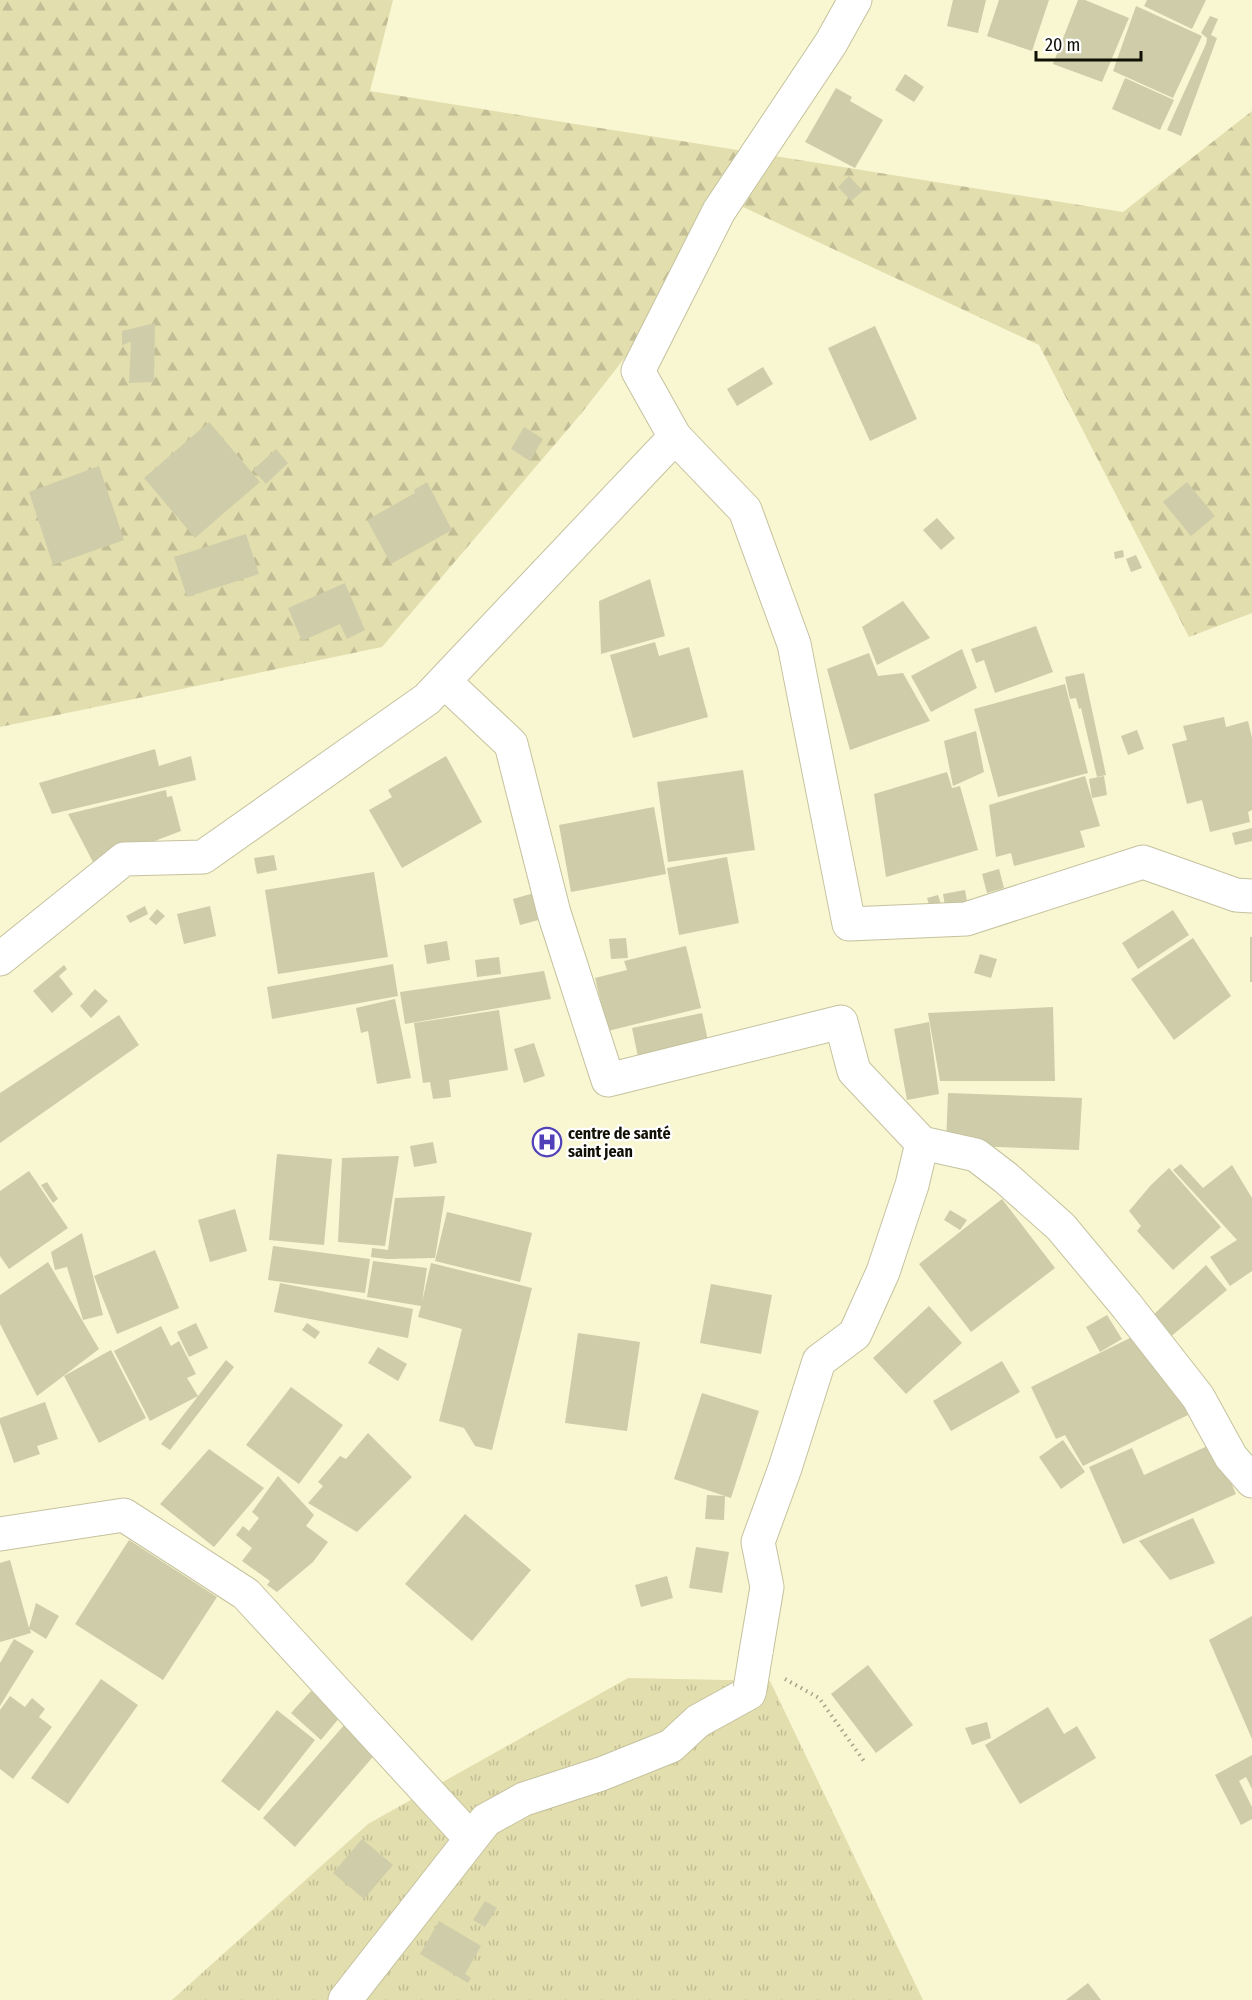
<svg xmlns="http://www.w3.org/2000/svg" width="1252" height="2000" font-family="'Fira Sans Condensed',sans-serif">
<defs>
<pattern id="grass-tufts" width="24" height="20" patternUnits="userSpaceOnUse" patternTransform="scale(1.5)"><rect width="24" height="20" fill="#e3deae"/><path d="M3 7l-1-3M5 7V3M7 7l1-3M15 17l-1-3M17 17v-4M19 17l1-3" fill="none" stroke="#c2bd94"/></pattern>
<pattern id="forest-firs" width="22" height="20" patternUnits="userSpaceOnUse" patternTransform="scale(1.5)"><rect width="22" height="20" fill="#e3deae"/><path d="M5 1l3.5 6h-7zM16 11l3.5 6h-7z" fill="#c2bd94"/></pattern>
</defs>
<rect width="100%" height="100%" fill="#f9f6d2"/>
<path fill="url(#grass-tufts)" d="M628,1678l142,3 153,319h-751l196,-176z"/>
<path fill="url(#forest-firs)" d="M0,0h393l-23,91 753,121 129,-101v502l-63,24 -150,-292 -296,-138 -163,208 -198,232 -382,80z"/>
<path fill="#cfcca9" d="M953,0h33l-8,33 -31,-7z
M999,0h50l-17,51 -45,-15z
M1078,0h7l44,18 -27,64 -49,-18z
M1147,0h59l-14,29 -48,-23z
M1136,6l66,30 -29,62 -60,-27z
M1210,16l8,3 -7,16 6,3 -36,98 -14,-6 39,-86 1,-6 -6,-5z
M905,74l19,13 -10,15 -19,-12z
M1125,78l49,22 -14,30 -48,-21z
M836,88l16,9 -2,4 33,19 -28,48 -50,-26z
M849,176l14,15 -12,10 -13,-14z
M155,323l-1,59 -25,1 2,-41 -9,3v-14z
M875,326l42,93 -47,22 -42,-93z
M763,367l10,17 -36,22 -10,-17z
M209,422l51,60 -65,56 -51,-60z
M524,427l19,12 -13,22 -19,-12z
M276,449l12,14 -22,21 -13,-14z
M99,466l25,74 -71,25 -24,-73z
M427,482l25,48 -61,34 -24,-44 48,-27 -1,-3z
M1187,482l28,34 -24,20 -28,-34z
M937,518l18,20 -14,12 -18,-20z
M246,534l13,40 -72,23 -13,-40z
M1123,550l1,7 -9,2 -1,-7z
M1136,555l6,13 -11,4 -5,-13z
M650,579l15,57 -64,18 -2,-53z
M345,583l20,47 -18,9 -7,-15 -38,17 -14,-33z
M903,601l27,37 -53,27 -15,-38z
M1036,626l17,46 -58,21 -11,-33 -8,3 -5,-14z
M655,642l4,14 30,-9 19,70 -75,21 -23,-83z
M962,649l15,39 -46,24 -20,-36z
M869,653l9,23 25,-3 27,48 -80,29 -23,-81z
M1084,673l22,102 -9,2 -16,-69 -2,1 -3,-11 -6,1 -5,-22z
M1065,684l23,89 -90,24 -24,-88z
M1224,717l2,10 22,-6 4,17v72l-4,2 2,10 -40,10 -8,-32 -15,4 -15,-60 15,-4 -4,-14z
M1137,730l7,19 -16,6 -7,-19z
M976,731l8,41 -31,14 -9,-45z
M155,749l4,17 32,-10 5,24 -144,34 -13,-31z
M446,756l36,66 -80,46 -33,-58 23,-13 -4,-7z
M743,770l12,80 -87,12 -11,-80z
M947,772l5,16 8,-2 18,64 -92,27 -12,-83z
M1085,776l15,50 -20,5 5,16 -71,19 -3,-13 -15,4 -7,-52z
M1104,776l3,19 -15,3 -3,-19z
M166,790l1,7 5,-1 9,35 -87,33 -26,-50z
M654,807l12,67 -95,18 -12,-67z
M1252,828v13l-17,4 -3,-12z
M274,855l3,15 -20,4 -3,-16z
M727,857l12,66 -60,12 -12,-67z
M999,869l5,19 -17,5 -5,-19z
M374,872l14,85 -110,17 -13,-84z
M965,890l2,11 -22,5 -2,-12z
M534,893l8,26 -22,6 -7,-26z
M938,895l3,9 -11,4 -3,-10z
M145,906l3,8 -18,9 -4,-7z
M210,906l6,30 -32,8 -7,-30z
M157,909l8,7 -9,9 -7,-6z
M1173,910l16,25 -51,34 -16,-26z
M1250,937h2v45h-2z
M626,938l2,20 -17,1 -2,-20z
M1193,938l38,58 -57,44 -43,-61z
M447,941l3,19 -23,4 -3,-19z
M686,946l15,62 -93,23 -13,-53 32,-8 -3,-9z
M980,954l17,5 -6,19 -17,-5z
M499,957l2,17 -24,3 -2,-17z
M393,964l5,32 -126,23 -5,-32z
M64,965l3,4 -8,7 14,18 -21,19 -19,-22z
M544,971l7,28 -146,25 -5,-32z
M95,989l13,12 -17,17 -11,-12z
M395,999l16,79 -34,6 -9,-53 -7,2 -5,-25z
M1053,1007l2,74h-115l-12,-68z
M499,1010l9,60 -59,10 2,17 -18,2 -3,-17 -7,1 -9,-60z
M702,1013l6,28 -70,16 -6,-29z
M119,1015l20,30 -139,98v-50z
M929,1022l10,72 -32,6 -13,-71z
M534,1043l11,33 -21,7 -10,-34z
M948,1093l134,5 -3,52 -133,-5z
M433,1142l4,21 -23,4 -4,-21z
M277,1154l55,5 -8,86 -55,-5z
M399,1156l-14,90 -47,-4 4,-84z
M1181,1164l22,24 29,-23 20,33v73l-22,15 -20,-29 27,-17 -64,-70z
M1169,1168l52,59 -48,43 -36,-39 4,-5 -12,-15 22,-26z
M29,1171l39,57 -59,41 -9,-13v-65z
M47,1182l11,17 -5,4 -12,-18z
M445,1196l-10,62 -48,1 -16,-2 1,-9 16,2 7,-52z
M1002,1199l53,69 -84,64 -52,-68z
M235,1209l12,42 -37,11 -12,-42z
M950,1210l17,10 -7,10 -16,-10z
M447,1212l85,21 -12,49 -85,-21z
M82,1233l21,82 -20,5 -16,-53 -12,3 -4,-18z
M273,1246l97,13 -5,34 -97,-13z
M155,1250l24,58 -62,26 -23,-58z
M373,1261l54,7 -5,34 9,-39 101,25 -40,162 -17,-4 -11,-18 -25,-7 23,-92 -44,-12 3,-11 -54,-9z
M48,1262l51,87 -62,47 -37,-72v-29z
M1206,1265l21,25 -58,48 -19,-20z
M280,1283l133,26 -5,29 -134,-26z
M711,1284l61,11 -11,59 -61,-11z
M929,1306l33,37 -56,51 -33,-36z
M1107,1315l15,24 -22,13 -14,-25z
M196,1323l12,25 -19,9 -12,-25z
M307,1323l13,9 -5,7 -13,-9z
M161,1326l10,20 8,-5 17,33 -9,4 11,18 -48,25 -36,-70z
M578,1333l62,9 -13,89 -62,-8z
M1140,1333l50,81 -107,52 -18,-31 -9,4 -25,-52z
M378,1347l29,17 -9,17 -30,-18z
M111,1350l35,68 -47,25 -35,-67z
M226,1360l8,7 -64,83 -9,-6z
M1002,1361l18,31 -69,39 -18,-30z
M291,1387l52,38 -44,59 -53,-39z
M702,1393l57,18 -28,87 -57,-19z
M45,1402l13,37 -21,7 3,8 -26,9 -14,-40v-5z
M368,1433l44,44 -55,55 -49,-29 15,-17 -5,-4 22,-26 6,3z
M1063,1440l22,32 -24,17 -22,-32z
M1214,1443l22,51 -113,50 -34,-77 43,-19 12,27z
M209,1449l55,39 -50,59 -54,-43z
M278,1476l36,39 -8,11 22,16 -15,20 -36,30 -10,-7 3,-4 -28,-20 10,-13 -16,-13 7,-9 6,5 10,-13 -7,-6z
M707,1495l18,1 -1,24 -19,-1z
M465,1514l66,56 -59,71 -67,-57z
M1193,1518l22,45 -45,17 -31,-39z
M129,1540l88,57 -54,83 -88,-56z
M696,1547l33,5 -7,41 -33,-5z
M10,1560l19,68 7,-25 23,13 -13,23 -16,-10 1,4 -31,9v-79z
M667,1576l6,22 -32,9 -6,-22z
M1252,1616v123l-43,-99z
M14,1639l20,12 -34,55v-43z
M868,1665l45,60 -37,28 -45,-59z
M101,1679l37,26 -70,99 -37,-26z
M311,1691l29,26 -19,23 -30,-27z
M10,1696l15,11 7,-9 13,11 -6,8 13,10 -39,52 -13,-10v-59z
M1048,1707l16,27 13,-8 19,32 -76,46 -35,-59z
M277,1710l38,30 -56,71 -38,-30z
M987,1722l4,16 -19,7 -7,-17z
M346,1723l32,28 -83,96 -32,-29z
M1252,1755v34l-6,-12 -7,4 13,26v12l-11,6 -26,-50z
M362,1839l31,26 -29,34 -31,-26z
M485,1901l12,7 -12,19 -12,-7z
M439,1921l42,25 -16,28 6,4 -3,5 -48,-29z
M1088,1983l13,17h-35z"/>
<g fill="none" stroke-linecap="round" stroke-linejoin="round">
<g stroke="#c5c29f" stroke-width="35">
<path id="minor" d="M675,437l70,73 49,134 55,280 117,-5 177,-57 93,33 16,1
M445,682l66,62 43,169 54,167 233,-58 13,49 68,72 54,12 30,23 55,49 65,78 72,92 33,60 21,24
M0,959l124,-100 79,-2 224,-158 248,-262 -37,-66 81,-160 112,-168 24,-43
M0,1534l124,-19 122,79 225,245 -126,161
M756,1652l11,-65 -9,-45 27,-74 34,-107 36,-27 28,-62 29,-87 10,-42
M471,1839l15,-19 38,-21 77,-25 70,-28 27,-25 51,-28 1,-4"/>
</g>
<path stroke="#a6a489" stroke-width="4" stroke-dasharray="1.5 4.5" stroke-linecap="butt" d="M785,1679l34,19 45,63"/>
<use href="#minor" stroke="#fff" stroke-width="33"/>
<g stroke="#c5c29f" stroke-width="35" stroke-linecap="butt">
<path id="minor-bridge" d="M750,1689l6,-37"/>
</g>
<use href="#minor-bridge" stroke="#fff" stroke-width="33"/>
</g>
<defs>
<g id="hospital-ring" transform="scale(1.5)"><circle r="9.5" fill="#fff" stroke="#5141b9" stroke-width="1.5"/><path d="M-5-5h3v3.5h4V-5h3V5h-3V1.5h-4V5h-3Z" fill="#5141b9"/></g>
</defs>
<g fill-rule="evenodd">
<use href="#hospital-ring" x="547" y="1142"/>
</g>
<g text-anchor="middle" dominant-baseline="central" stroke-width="4.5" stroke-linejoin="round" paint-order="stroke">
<g font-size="16" font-weight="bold" fill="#111005" stroke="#fff" text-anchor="start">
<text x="568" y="1133">centre de santé<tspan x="568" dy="18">saint jean</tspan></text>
</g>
</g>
<path d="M1036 51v9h105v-9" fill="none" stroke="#111005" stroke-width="3"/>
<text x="1045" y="51" font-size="18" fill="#111005" stroke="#ffffff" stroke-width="4.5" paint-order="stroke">20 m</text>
</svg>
